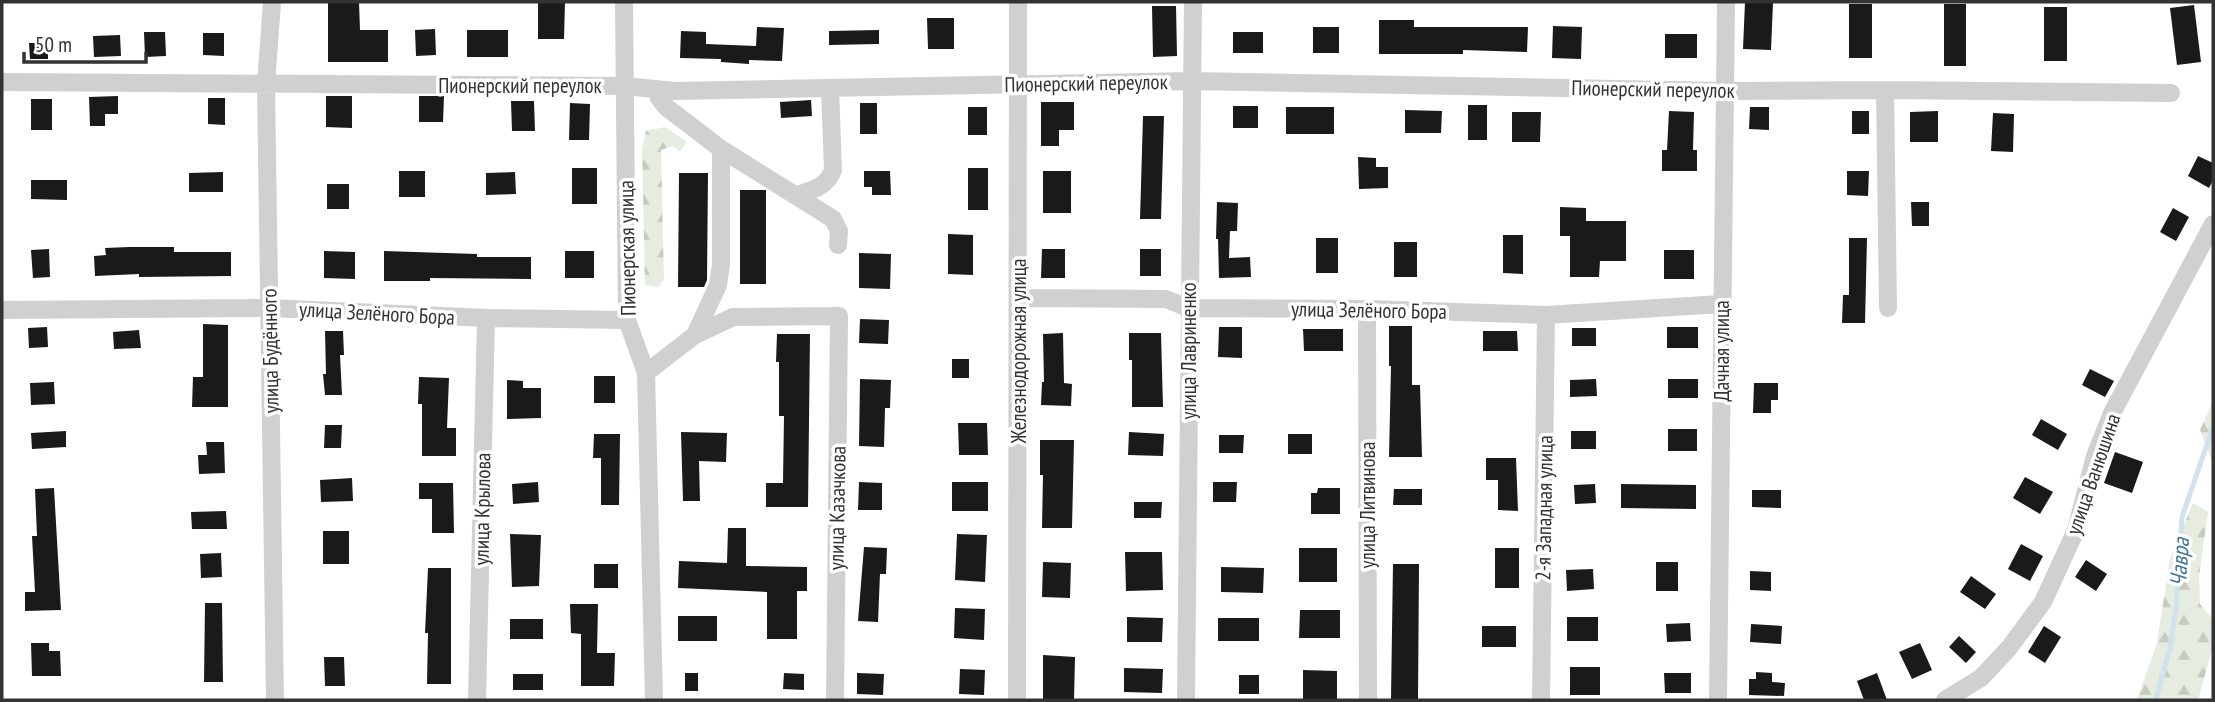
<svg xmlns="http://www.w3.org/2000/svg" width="2215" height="702" font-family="'PT Sans Narrow',sans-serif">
<defs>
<pattern id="forest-firs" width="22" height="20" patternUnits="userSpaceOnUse" patternTransform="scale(1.75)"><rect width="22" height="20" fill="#e6ecdf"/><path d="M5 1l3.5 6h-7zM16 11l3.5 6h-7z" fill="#c6cbc0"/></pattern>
</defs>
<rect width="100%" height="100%" fill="#fff"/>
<path fill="url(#forest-firs)" d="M665,127l22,15 -7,9 -8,-5 -11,4 3,129 -6,8 -13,-2 -3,-136 4,-18z
M2213,401v63l-13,-34z
M2193,503l15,9 -9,64 1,28 13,16v26l-15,54h-61l20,-57 13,-85z"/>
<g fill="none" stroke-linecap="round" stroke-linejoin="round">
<path stroke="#cfe2ee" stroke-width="5" d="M2156,700l14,-52 6,-41 6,-90 31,-90"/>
</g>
<path fill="#1a1a1a" d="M328,2h31l1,28h28v32h-60z
M538,2h27l-1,37h-26z
M1745,2l28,1 -2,47 -28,-1z
M1849,4h23v54h-23z
M1944,4h22v62h-22z
M2194,5l7,57 -24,3 -7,-57z
M1152,6h24l1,50 -24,1z
M2044,7h23v54h-23z
M927,18h27v31h-26z
M1379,20h35v7h114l-1,25 -64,-2v4h-84z
M1553,26l29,1 -1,32 -29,-1z
M757,27l27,1 -2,33 -33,-1v4l-28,-2v-3l-41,-1 1,-27 25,1v12l50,2z
M1313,27h26v26h-26z
M435,29l1,26 -20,1 -1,-26z
M467,30h41v27h-41z
M879,30v14l-50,1v-14z
M144,32h21l1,24 -21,1z
M1233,32h30v21h-30z
M203,33h21v23l-21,-1z
M1665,34h32v24h-32z
M120,35l1,21 -27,1 -1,-21z
M29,43h19v16h-18z
M118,96v18h-13v12h-15l-1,-29z
M326,96h26v32l-26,-1z
M419,96h25l-1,26h-24z
M208,98h17v27l-17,-1z
M31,99h21v31h-21z
M811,100l1,16 -31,2 -1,-16z
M511,101h23l1,30h-23z
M1041,102h33v28h-15v16h-18z
M570,103l20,1 -1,36h-20z
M860,103h17v31h-17z
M1468,105h19v35h-19z
M1233,106h25v22h-25z
M968,107h19v28h-19z
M1286,107h48v27h-48z
M1750,107h19v23l-20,-1z
M1405,110l37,1 -1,22h-36z
M1669,111l25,1 -1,38h4v21h-35v-21h5z
M1852,111h17v23h-17z
M1938,111v31h-28v-30z
M1512,112h29l-1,30h-28z
M1993,113l21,1 -1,38 -22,-1z
M1143,116h21l-3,103h-21z
M2198,156l15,7v17l-4,8 -21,-12z
M1358,157l18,1v9h12v21l-29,1z
M572,168h25v36h-25z
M968,168h20v42h-20z
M399,171h26v26h-26z
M864,171h26l1,24h-19v-8h-8z
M1043,171h28v42h-28z
M1847,171h22l-1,25 -21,-1z
M223,172v20h-34v-19z
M515,172l1,22 -30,1v-22z
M679,173h29l-1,107 -3,7h-26z
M31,180h36v20l-36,-1z
M327,184h22v25h-22z
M740,190h26v94h-26z
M1217,202l21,1 -1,28h-7l-1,27 21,-1 1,20 -32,1 -1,-39h-2z
M1911,202h18v24h-17z
M1560,207l26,1v13h40v40h-26l-1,16h-29v-41h-10z
M2173,208l16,9 -13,24 -16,-9z
M948,234l25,1v40l-25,-1z
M1503,235h20v39l-20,-1z
M1316,238h22v35h-22z
M1849,238h18l-2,85h-23l1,-28h6z
M1394,242h23v35h-23z
M129,247h45v5h57v24l-92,1v-3l-44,2 -1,-20 12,-1 -1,-7z
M49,249l1,28 -17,1 -2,-28z
M1042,249h23v29h-24z
M1140,249h21v27h-21z
M1664,250h30v29h-30z
M324,251l31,1v27l-31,-1z
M384,251l93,3v3h54v22l-101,-1v3h-46z
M565,251h29v27h-29z
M859,253l32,1 -1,35 -31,-1z
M860,319l29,1 -1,24 -29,-1z
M203,324l25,1v82h-36l1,-30h10z
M1389,326h23v59h8l2,72h-33l2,-91h-2z
M47,327l1,20 -19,1 -1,-20z
M1219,327h23v31l-24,-1z
M1667,327h31v21h-31z
M1572,328h24v18h-24z
M1303,329h40v22h-39z
M139,330l2,18 -27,1 -1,-17z
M325,331h18l1,24h-4l2,40h-17l-2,-21h3z
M1483,331h34l1,20h-35z
M1063,333l1,50 8,1 -1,22 -30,-1 1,-23h2l-1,-48z
M1129,333h32l2,74h-31v-47h-3z
M777,334h33l-2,173h-42v-24h17l1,-67h-5v-54h-3z
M952,359h17v19h-17z
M2090,369l24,12 -9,16 -23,-12z
M594,376h21v27h-21z
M419,377l30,1 -2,50h9v28h-34v-52h-4z
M860,379l31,1 -1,28h-5l-1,39 -25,-1z
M1596,379l1,17 -27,1v-17z
M1668,379h30v19h-30z
M507,380l16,1v7h18v30l-34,1z
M54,382l1,22 -24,1 -1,-22z
M1754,383h24v17h-7v13h-18z
M2041,419l26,15 -9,16 -26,-15z
M958,423h29l1,32h-29z
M325,425h17l-1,23h-17z
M1668,429h29v22h-29z
M66,431v16l-34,2 -1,-16z
M1571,431h25v18h-25z
M681,432l46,1 -1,29 -27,-1 1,40h-17z
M1129,432l35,2 -1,22 -35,-1z
M594,434h26l-1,71h-18v-47h-8z
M1288,434h24v20h-24z
M1219,435h25l-1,18h-24z
M1040,440h34l-2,88h-30l1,-53h-3z
M206,442h18l1,31 -26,1 -1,-19h9z
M2115,452l28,10 -11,31 -28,-10z
M1486,458h30l2,53 -20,-1v-30h-12z
M2025,477l28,15 -13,22 -27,-16z
M352,478l1,23 -32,1 -1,-22z
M538,482l1,20 -26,2 -1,-20z
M859,482l23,1v27h-24z
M952,482h36v29h-36z
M1213,482h24l-1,20h-23z
M419,483h34l1,50h-22v-34h-13z
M1595,484l1,19 -21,1 -1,-19z
M1621,484l75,1v24l-75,-1z
M54,488l7,122 -36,1v-19h10l-3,-56h5l-2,-47z
M1318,488h22v26h-29v-21h6z
M1394,489h28v16h-29z
M1752,490h29v18l-29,-1z
M1134,502h28l-1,16h-27z
M226,511l1,18h-35l-1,-17z
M728,528h18v38l61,1v24h-10v48h-30v-47l-89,-4 1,-27 48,2z
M323,531h26v33h-26z
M510,534l31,1 -2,51 -27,1z
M957,534l30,1 -2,47 -30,-2z
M2021,544l22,12 -13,25 -22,-12z
M864,547l23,1 -1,26h-6l-2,48 -20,-1z
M1299,548h38v34h-38z
M1495,548h24v40h-24z
M1125,552h37l1,38 -37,1z
M221,553l1,24 -21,1 -1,-24z
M2086,560l21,14 -11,17 -21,-14z
M1043,562l28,1 -1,35 -28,-1z
M1656,562h22v29h-22z
M594,564h24v24h-24z
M1393,564h26l-1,135h-27z
M1221,567l43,1 -1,25 -42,-1z
M428,568h23v116h-24l1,-51h-3z
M1593,569l1,20 -27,2 -1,-21z
M1750,571l21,1v19l-21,-1z
M1971,576l25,18 -11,15 -25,-17z
M205,603h17l1,79h-19z
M570,604h28l-1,49h18l-1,33h-33v-52l-10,-1z
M955,608l30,1 -1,31 -30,-2z
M1300,610h40v28h-41z
M678,616h39v25h-39z
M1127,617l36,1 -1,24h-35z
M1567,617h31v24h-31z
M1218,618h41v23h-41z
M510,619h33v20h-33z
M1690,623l1,18 -24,1 -1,-18z
M1751,624l31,2 -1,18 -31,-2z
M1482,626h34v21h-34z
M2044,626l17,11 -16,26 -17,-11z
M1959,636l17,16 -10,11 -17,-16z
M31,643h18v8h11l1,25h-29z
M1920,643l12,27 -20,9 -13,-27z
M1043,655l32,2 -1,43h-31z
M324,657h20l1,29h-20z
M1570,667h30v28h-30z
M1124,668l39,1 -1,24 -38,-1z
M960,669l25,1 -1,25 -25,-1z
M1303,670l34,1v28h-34z
M1756,672l16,1v9l13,1 -1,13 -35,-1v-16h7z
M685,673h13v18h-13z
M784,673l20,1v16l-21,-1z
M857,673l27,1 -1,21 -26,-1z
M1664,673h27v20h-26z
M1877,673l10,27h-23l-7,-19z
M513,674h30v16h-30z
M1239,675h20v19h-20z"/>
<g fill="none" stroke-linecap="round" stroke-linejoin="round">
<path stroke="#d0d0d0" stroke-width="18" d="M272,2l-6,83 9,615
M624,2l3,318 19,53 8,327
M2,82l622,4 51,5 517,-10 531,10 162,-1 286,3
M657,89l2,9 7,9 55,42 112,70 6,12 -1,14
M1885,90l3,218
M797,195c15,-5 30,-8 36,-25l-3,-82
M1018,298l148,1 22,9 179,1 179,6 175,-11
M1367,309l1,391
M2,310l267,-2 217,10 141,2
M695,335l23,-50 3,-20v-116
M646,373l49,-38 38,-18 106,-1 -4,384
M477,700l9,-382
M1017,700l1,-698
M1186,700l7,-698
M1541,700l5,-385
M1718,700l8,-698
M1945,700l36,-22 28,-30 34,-46 33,-72 19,-74 17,-43 101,-189"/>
</g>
<g text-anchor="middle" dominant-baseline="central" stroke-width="7" stroke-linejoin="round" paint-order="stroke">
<g font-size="21" fill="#333" stroke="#fff">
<text transform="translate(1086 83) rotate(-1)">Пионерский переулок</text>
<text x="520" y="85">Пионерский переулок</text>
<text transform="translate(1653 89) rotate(1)">Пионерский переулок</text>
<text transform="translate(627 248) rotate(-91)">Пионерская улица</text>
<text transform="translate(1369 310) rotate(1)">улица Зелёного Бора</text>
<text transform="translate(377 313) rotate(3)">улица Зелёного Бора</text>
<text transform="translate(270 351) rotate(-91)">улица Будённого</text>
<text transform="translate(1018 351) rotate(-90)">Железнодорожная улица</text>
<text transform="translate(1188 351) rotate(-90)">улица Лавриненко</text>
<text transform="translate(1721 351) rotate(-90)">Дачная улица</text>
<text transform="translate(2093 474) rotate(-71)">улица Ванюшина</text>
<text transform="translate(1367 505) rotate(-90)">улица Литвинова</text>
<text transform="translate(837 508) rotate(-89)">улица Казачкова</text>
<text transform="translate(1544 508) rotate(-89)">2-я Западная улица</text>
<text transform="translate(482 509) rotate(-89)">улица Крылова</text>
</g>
<g font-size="23" font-style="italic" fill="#3f7597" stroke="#fff">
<text transform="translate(2179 562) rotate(-86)">Чавра</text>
</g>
</g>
<rect width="2215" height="702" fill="none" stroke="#333333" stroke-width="7"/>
<path d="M24 52v10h122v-10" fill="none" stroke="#333333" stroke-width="3.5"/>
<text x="35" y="52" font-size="21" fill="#333333" stroke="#ffffff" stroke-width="5" paint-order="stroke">50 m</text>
</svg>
